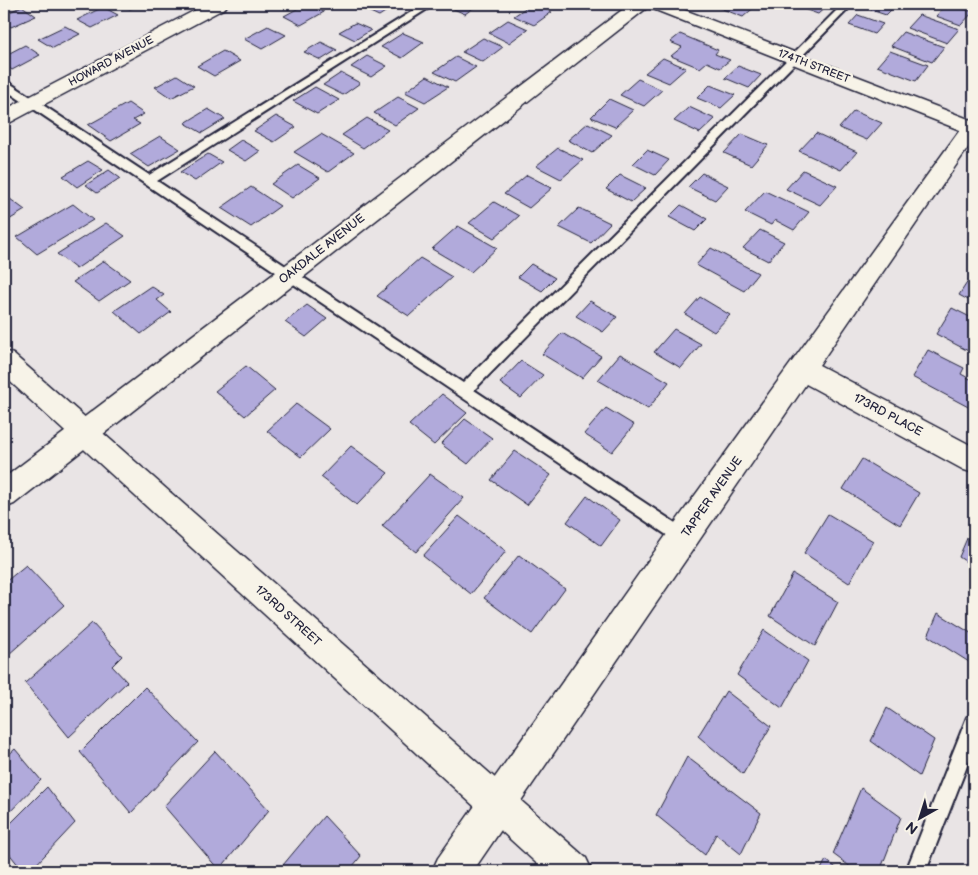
<svg xmlns="http://www.w3.org/2000/svg" width="978" height="875" font-family="'Balsamiq Sans',sans-serif">
<rect width="100%" height="100%" fill="#e9e4e5"/>
<filter id="ink" filterUnits="userSpaceOnUse"><feTurbulence type="fractalNoise" baseFrequency=".02" numOctaves="2"/><feDisplacementMap in="SourceGraphic" scale="10" xChannelSelector="R" yChannelSelector="G"/><feConvolveMatrix kernelMatrix="1 2 1 2 8 2 1 2 1" color-interpolation-filters="sRGB"/></filter>
<g filter="url(#ink)">
<path fill="#b1aadb" stroke="#22223b" d="M120,4h21l-11,5z
M306,4l18,8 -23,13 -17,-9z
M361,4h24l8,3 -14,9 -22,-10z
M450,4h22l4,2 -11,8 -18,-8z
M531,4h3l18,8 -18,13 -20,-9z
M726,4h32l-15,13 -23,-9z
M801,4h20l6,2 -9,8 -20,-7z
M869,4h19l7,2 -9,9 -21,-7z
M947,4h3l23,8 -12,13 -25,-9z
M22,6l14,10 -25,11 -7,-5v-7z
M103,7l15,8 -26,13 -15,-8z
M858,15l25,9 -9,10 -25,-9z
M919,15l40,14 -12,14 -40,-15z
M508,20l20,9 -19,14 -20,-10z
M355,23l16,7 -16,10 -16,-8z
M65,26l15,8 -27,14 -15,-9z
M268,26l18,9 -24,14 -18,-10z
M903,32l41,15 -12,15 -41,-16z
M403,33l21,9 -22,16 -21,-11z
M680,34l38,16 -3,4 15,6 -10,8 -13,-6 -7,6 -29,-12 11,-9 -12,-5z
M483,38l20,9 -20,15 -21,-10z
M321,42l16,8 -16,10 -17,-8z
M25,45l15,10 -28,15 -8,-6v-8z
M223,51l17,10 -26,15 -17,-10z
M890,51l38,14 -12,16 -39,-15z
M367,56l20,10 -16,11 -20,-10z
M456,57l20,10 -21,15 -21,-10z
M663,58l23,10 -17,15 -24,-10z
M738,66l23,9 -12,13 -24,-10z
M341,73l19,10 -17,12 -20,-10z
M177,75l17,11 -23,12 -16,-11z
M427,76l21,11 -23,15 -20,-10z
M638,79l24,11 -18,16 -24,-11z
M710,85l25,10 -14,13 -24,-10z
M315,87l24,13 -22,14 -24,-13z
M398,97l21,11 -24,17 -21,-12z
M609,99l24,11 -18,17 -24,-10z
M128,103l16,11 -11,6 7,4 -29,17 -23,-16z
M689,107l26,12 -15,14 -26,-12z
M208,109l17,10 -23,14 -17,-10z
M854,111l28,12 -15,17 -28,-12z
M276,116l20,11 -22,15 -20,-11z
M367,118l21,12 -25,18 -21,-13z
M588,123l24,12 -20,18 -24,-13z
M816,133l41,19 -16,18 -42,-19z
M321,134l33,19 -26,19 -34,-20z
M742,134l26,11 -17,20 -27,-12z
M160,136l20,13 -31,18 -19,-13z
M241,140l19,11 -14,10 -19,-11z
M558,148l25,12 -22,19 -25,-13z
M647,150l22,10 -14,15 -22,-11z
M208,154l14,8 -27,19 -15,-9z
M88,161l15,9 -26,17 -14,-11z
M298,165l22,13 -28,20 -21,-14z
M109,170l11,8 -23,15 -11,-8z
M803,170l34,16 -17,19 -34,-16z
M702,173l26,13 -13,14 -27,-13z
M527,175l25,13 -23,20 -25,-14z
M620,175l26,13 -15,14 -25,-13z
M251,187l29,19 -29,21 -30,-19z
M765,191l44,21 -15,18 -19,-10 -4,5 -26,-13z
M6,196l19,14 -21,13v-26z
M494,202l25,14 -25,22 -25,-15z
M73,204l20,16 -56,34 -20,-17z
M681,205l26,14 -12,12 -26,-14z
M579,208l31,15 -19,20 -32,-16z
M106,223l19,13 -49,33 -19,-15z
M458,226l39,22 -26,24 -39,-23z
M760,230l24,12 -16,19 -25,-13z
M711,248l47,25 -14,18 -48,-26z
M420,258l32,19 -43,39 -32,-20z
M104,261l26,19 -31,21 -26,-19z
M531,264l24,14 -13,13 -24,-14z
M974,272v31l-15,-8z
M151,286l13,9 -7,5 14,12 -30,22 -27,-23z
M700,297l30,18 -16,17 -29,-18z
M590,301l27,16 -14,15 -27,-16z
M307,305l20,14 -21,18 -21,-15z
M952,308l22,11v35l-38,-20z
M674,329l27,15 -20,24 -27,-16z
M562,333l39,23 -19,22 -40,-24z
M928,350l36,18 -3,6 13,7v23l-2,5 -60,-32z
M620,354l49,28 -21,27 -50,-29z
M521,361l22,14 -22,23 -21,-15z
M246,366l29,24 -30,26 -30,-25z
M442,394l25,19 -33,32 -25,-20z
M296,404l34,25 -29,28 -34,-26z
M606,408l28,17 -22,27 -28,-18z
M465,419l27,19 -24,26 -27,-20z
M351,446l37,27 -31,32 -36,-28z
M515,451l36,24 -24,30 -36,-25z
M862,459l57,34 -19,32 -57,-36z
M430,474l34,24 -48,54 -34,-26z
M587,496l33,24 -19,26 -34,-24z
M828,514l45,27 -24,42 -45,-30z
M459,516l47,35 -35,43 -48,-38z
M974,522v45l-15,-10z
M519,555l46,34 -33,45 -48,-36z
M26,565l38,40 -56,50 -4,-5v-67z
M793,574l45,28 -23,44 -45,-30z
M938,613l36,22v14l-5,13 -41,-26z
M92,623l30,33 -10,10 15,16 -58,55 -44,-54z
M764,630l44,31 -26,47 -45,-33z
M145,687l53,55 -67,71 -51,-61z
M726,691l45,35 -28,48 -45,-38z
M887,708l47,32 -15,36 -48,-35z
M15,749l26,31 -37,38v-59z
M215,751l54,59 -50,60 -55,-64z
M687,757l74,56 -20,41 -25,-20 -11,21 -49,-40z
M47,787l28,36 -45,48h-7l-19,-24v-17z
M861,788l40,29 -21,54h-24l-23,-17z
M324,816l37,40 -12,15h-71z
M826,860l14,11h-20z"/>
<g fill="none" stroke-linecap="round" stroke-linejoin="round">
<g stroke="#22223b" stroke-width="4">
<path id="service" d="M4,4h10l-10,5z
M424,4h11l-278,177 306,202 380,-379h10l-379,386 215,142 2,5 -2,5 -6,3 -6,-3 -673,-453v-8l4,1 141,93z
M974,715v33l-48,123h-20l61,-154z"/>
</g>
<g stroke="#22223b" stroke-width="3">
<path id="minor" d="M207,4h21l-3,4 -214,114 -7,2v-14z
M630,4h39l302,116 3,-1v20l-155,226 155,82v26l-10,-3 -158,-86 -333,487h-41l6,-13 234,-331 288,-397 -312,-123 -634,497 -10,4v-30z"/>
</g>
<g stroke="#22223b" stroke-width="3">
<path id="tertiary" d="M4,351l9,3 573,504 6,13h-47l-541,-495z"/>
</g>
<use href="#service" fill="#f7f3e8" fill-rule="evenodd"/>
<use href="#minor" fill="#f7f3e8" fill-rule="evenodd"/>
<use href="#tertiary" fill="#f7f3e8" fill-rule="evenodd"/>
</g>
</g>
<g text-anchor="middle" dominant-baseline="central" stroke-width="5" stroke-linejoin="round" paint-order="stroke">
<g font-size="11" fill="#22223b" stroke="#f7f3e8">
<text transform="translate(111 61) rotate(-28)">HOWARD AVENUE</text>
<text transform="translate(814 66) rotate(21)">174TH STREET</text>
</g>
<g font-size="12" fill="#22223b" stroke="#f7f3e8">
<text transform="translate(322 249) rotate(-38)">OAKDALE AVENUE</text>
<text transform="translate(888 415) rotate(28)">173RD PLACE</text>
<text transform="translate(712 497) rotate(-55)">TAPPER AVENUE</text>
<text transform="translate(288 616) rotate(42)">173RD STREET</text>
</g>
</g>
<rect width="978" height="875" fill="none" stroke="#f7f3e8" stroke-width="20"/>
<rect x="10" y="10" width="958" height="855" fill="none" stroke="#22223b" stroke-width="2" filter="url(#ink)"/>
<g transform="translate(920 818) rotate(219)" stroke="#f7f3e8" stroke-width="4" paint-order="stroke">
<path d="M0-4L9 19L0 12L-9 19Z" fill="#22223b"/>
<text y="-8" font-size="14" font-weight="bold" text-anchor="middle" fill="#22223b">N</text>
</g>
</svg>
